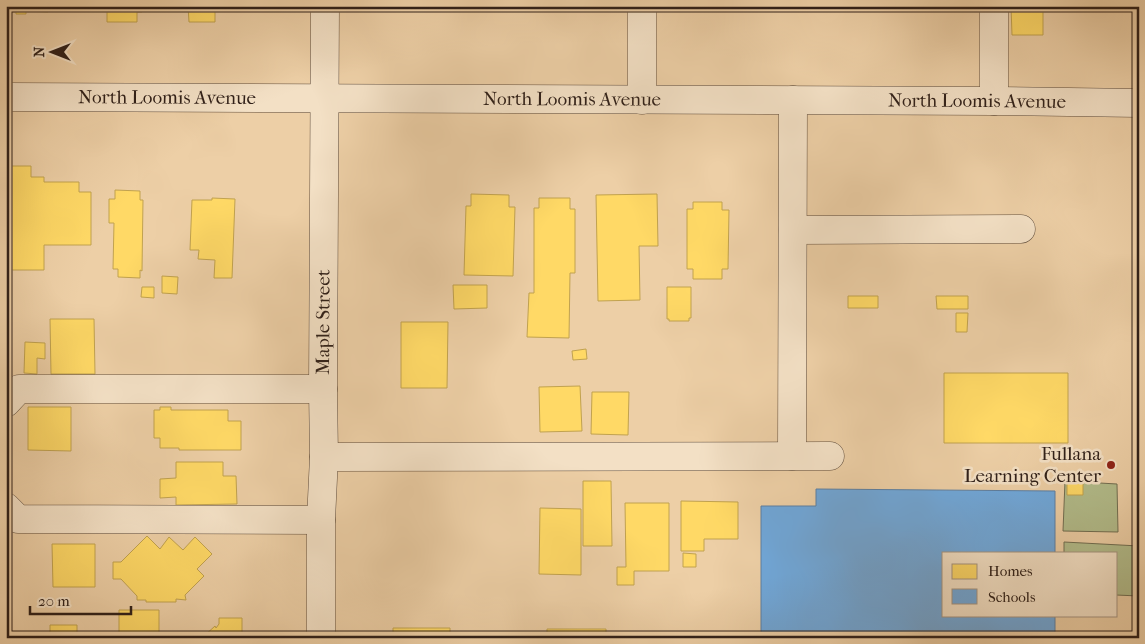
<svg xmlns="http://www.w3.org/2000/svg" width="1145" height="644" font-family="'IM FELL French Canon',serif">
<rect width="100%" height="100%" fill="#edcfa6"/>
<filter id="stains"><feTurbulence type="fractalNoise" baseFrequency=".004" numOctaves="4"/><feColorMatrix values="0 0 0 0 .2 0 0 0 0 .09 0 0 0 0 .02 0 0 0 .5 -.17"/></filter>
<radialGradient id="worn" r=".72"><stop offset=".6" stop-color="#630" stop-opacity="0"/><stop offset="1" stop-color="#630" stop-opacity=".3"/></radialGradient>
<path fill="#b2bc8b" stroke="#716e52" d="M1065,481l52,3 1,48 -55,-1z
M1064,542l75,4v50l-23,-1v-42h-52z"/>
<path fill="#ffd966" stroke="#c1a24f" d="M7,6h41v6l-22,-1v3h-10v-2h-10z
M55,6h25v5l-25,-1z
M103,6h39v6h-5v10h-30v-11h-4z
M188,6h38v2h-11v14h-26z
M1011,6h32v29h-31z
M6,166h25v11h13v5h35v10h12v53h-47v25h-37z
M115,190l25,1v9h3l-1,71 -2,-1v8l-22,-1v-8h-5l1,-46h-5v-24h6z
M471,194l38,1v12h6l-2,69 -49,-1 2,-69h5z
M657,194l1,52h-19l1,54 -42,1 -2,-106z
M212,198l23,1 -3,79h-18l1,-18 -17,-1 1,-9h-9l2,-50h20z
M539,198h31v11h5v64h-5l-1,65 -42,-1 2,-44h5v-85h5z
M693,202h29v8h7l-1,59h-6v10h-29v-10h-6v-60h6z
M162,276l16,1 -1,17 -15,-1z
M453,285h34v23l-33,1z
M142,287h12v11l-13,-1z
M667,287h24v31h-2v3h-20v-2h-2z
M848,296h30v12h-30z
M936,296h32v13h-31z
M956,313h12l-1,19h-11z
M50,319h44l1,55h-44z
M401,322h47l-1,66h-46z
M25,342l20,1v16l-8,-1v16l-13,-1z
M586,349l1,10 -14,1 -1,-9z
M944,373h124v70h-124z
M580,386l2,45 -42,1 -1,-45z
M592,392h37l-1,43 -37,-1z
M28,407h43v44l-43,-1z
M160,407h11v3h57v11h13v29h-62v-2h-19v-10h-6v-28h6z
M176,462h47v14h13l1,28 -61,1v-8l-16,1v-19l16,-1z
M583,481h28l1,65h-29z
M1067,481l16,1v13h-16z
M681,501l57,1v37h-34v12h-23z
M625,503h44v68h-35v14h-17v-18h9z
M540,508l41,1v66l-42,-1z
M6,533h5v19h-5z
M147,536l13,13 9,-12 14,13 12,-13 17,17 -15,15 7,7 -19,19 1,5 -10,-1v3h-30v-2h-9v-4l-16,-17h-8v-17h8z
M52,544h43v43h-42z
M683,553l13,1v13h-13z
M119,610h40v28h-40z
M219,618h23v19l4,1h-40l-2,-2 11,-10 1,2 3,-4z
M50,625h27v13h-27z
M393,628h57v10h-57z
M547,629h59v9h-59z
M6,634h32v4h-32z"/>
<path fill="#6fa8dc" stroke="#5c7fa2" d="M816,489l239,2v62h-111v62h111v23h-294v-132h55z"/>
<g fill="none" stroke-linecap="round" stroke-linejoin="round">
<g stroke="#5f4c3c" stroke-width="29">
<g id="minor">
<path d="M642,6v94"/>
<path d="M994,6v95"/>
<path id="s1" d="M6,97l988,4 145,2"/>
<path d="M793,230l228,-1"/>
<path d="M6,403l13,-14h304"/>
<path d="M792,456l1,-356"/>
<path d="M324,457l506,-1"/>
<path d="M6,507l12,12 303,1"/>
<path id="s2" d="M321,638v-118l3,-63 -1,-68 2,-383"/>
</g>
</g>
<use href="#minor" stroke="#f3e0c5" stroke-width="28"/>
</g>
<circle fill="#8f2418" stroke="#f3e0c5" stroke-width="2" cx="1111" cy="465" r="5"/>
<g text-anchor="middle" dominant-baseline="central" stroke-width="5" stroke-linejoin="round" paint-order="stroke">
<g font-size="19" fill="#302019" stroke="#f3e0c5">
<text stroke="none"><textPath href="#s1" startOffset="161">North Loomis Avenue</textPath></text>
<text stroke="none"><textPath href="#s1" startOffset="566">North Loomis Avenue</textPath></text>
<text stroke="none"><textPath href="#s1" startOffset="971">North Loomis Avenue</textPath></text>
<text stroke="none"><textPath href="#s2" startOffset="316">Maple Street</textPath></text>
</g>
<g font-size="19" fill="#302019" stroke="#f3e0c5" text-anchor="end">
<text x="1101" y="454">Fullana<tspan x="1101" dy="22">Learning Center</tspan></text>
</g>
</g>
<rect width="1145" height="644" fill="none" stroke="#edcfa6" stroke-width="25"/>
<rect x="8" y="8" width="1130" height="629" fill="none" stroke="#302019" stroke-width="2.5"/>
<rect x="12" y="12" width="1120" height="619" fill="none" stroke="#302019"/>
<rect x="942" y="552" width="175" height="65" fill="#f3e0c5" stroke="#a59380"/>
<rect x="952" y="564" width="25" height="15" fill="#ffd966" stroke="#a59380"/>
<text x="988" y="576" font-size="15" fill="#302019">Homes</text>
<rect x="952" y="589" width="25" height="15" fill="#6fa8dc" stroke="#a59380"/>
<text x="988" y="602" font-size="15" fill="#302019">Schools</text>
<g transform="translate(52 52) rotate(270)" stroke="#f3e0c5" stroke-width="4" paint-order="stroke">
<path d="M0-4L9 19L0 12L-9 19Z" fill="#302019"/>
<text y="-8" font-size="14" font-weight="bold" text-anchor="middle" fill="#302019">N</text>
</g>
<path d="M30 606v8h101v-8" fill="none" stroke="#302019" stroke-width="2.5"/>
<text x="38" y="606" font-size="15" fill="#302019" stroke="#f3e0c5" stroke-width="4" paint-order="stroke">20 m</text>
<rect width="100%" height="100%" filter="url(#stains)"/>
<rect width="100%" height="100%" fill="url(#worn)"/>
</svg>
